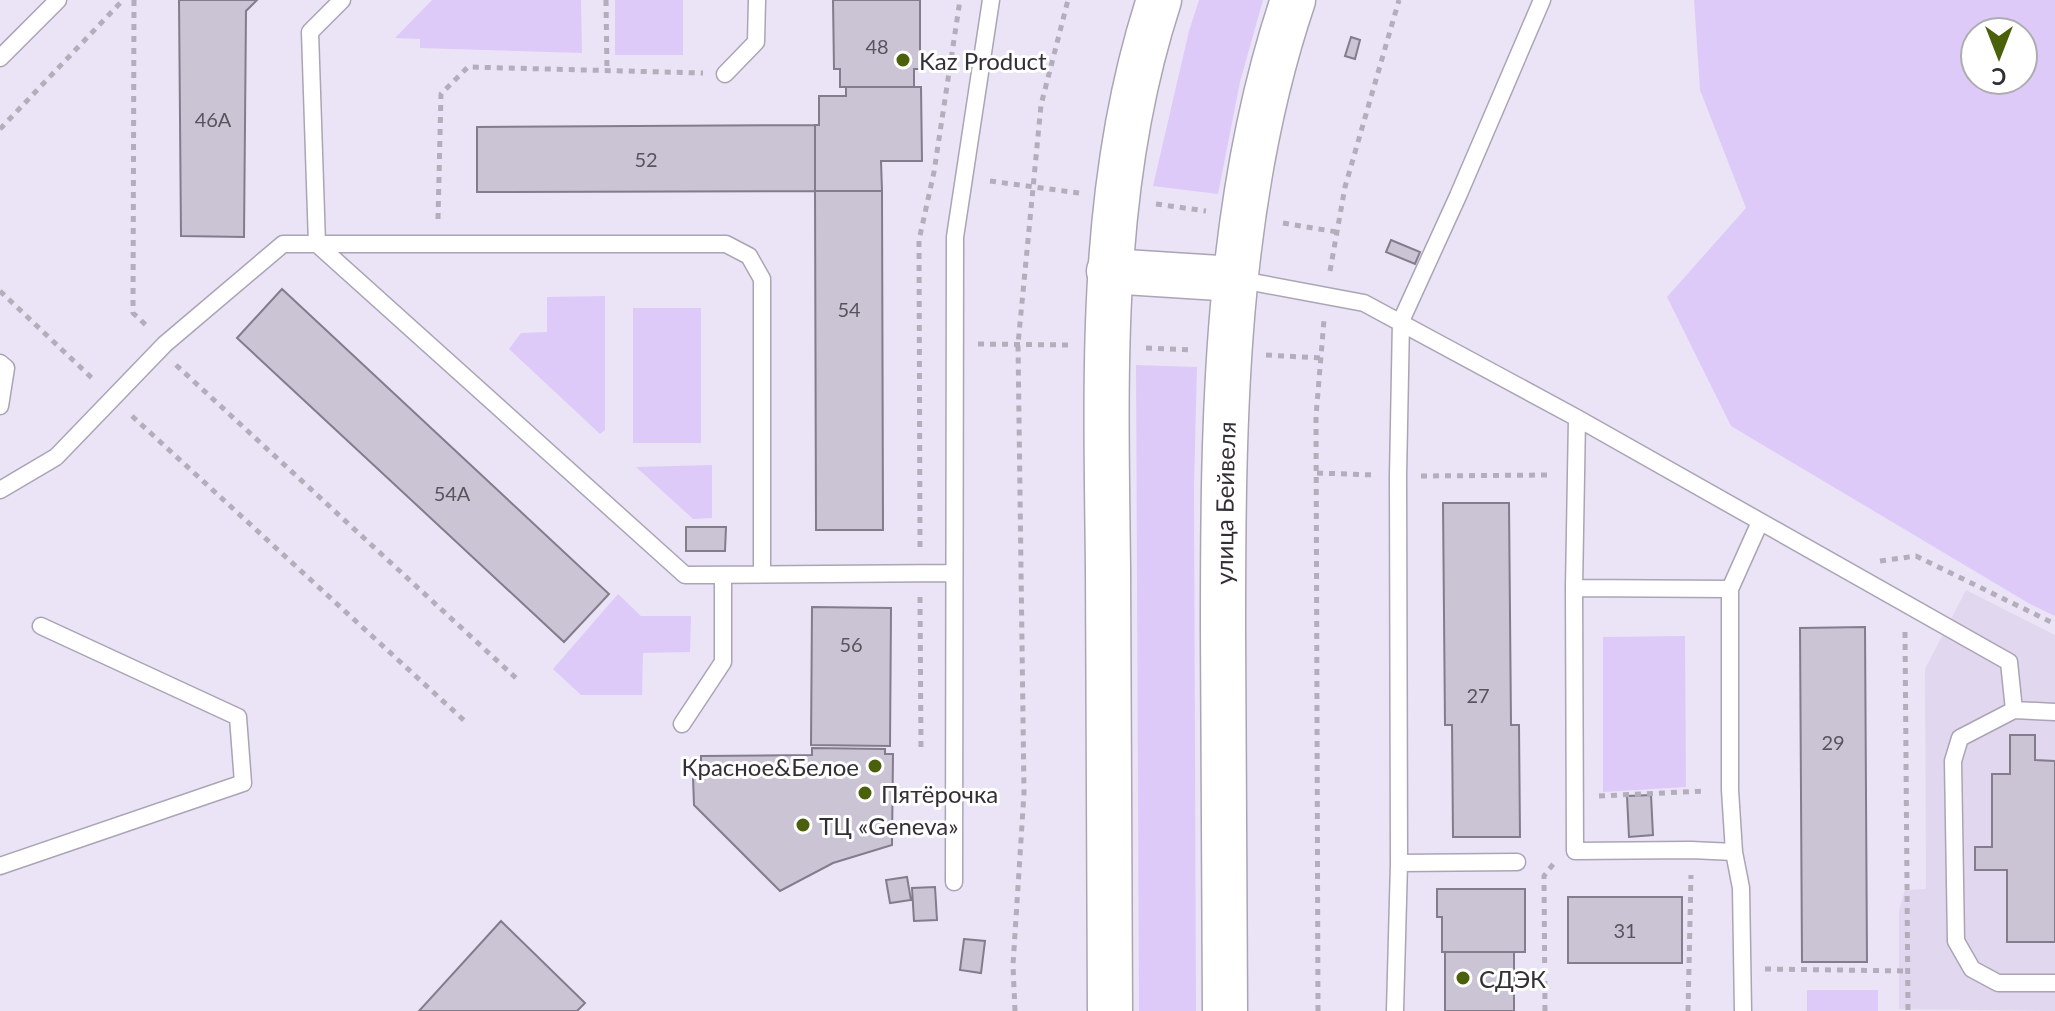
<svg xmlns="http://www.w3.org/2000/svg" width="2055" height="1011" font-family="Lato,sans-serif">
<rect width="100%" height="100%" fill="#ebe4f6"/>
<path fill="#e1d7ef" d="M1966,590l89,45v376l-156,-2v-99l6,-20 21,-1 -1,-220z"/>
<path fill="#ddcaf8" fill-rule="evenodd" d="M432,0h149l1,53 -162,-5v-9l-25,-1z
M615,0h68v55h-68z
M1199,0h64l-23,82 -22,112 -65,-8 36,-155z
M1694,0h361v616l-25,-12 -299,-178 -64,-129 79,-89 -46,-118zM1975,32h48v48h-48z
M605,296v134l-5,4 -91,-85 12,-16 26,-1v-35z
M633,308h68v135h-68z
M1136,365l61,2 -3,119 2,525h-57z
M712,465v53l-19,1 -57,-52z
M618,594l23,22h50l-1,36 -47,1 -1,42h-61l-28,-26z
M1685,636l1,151 -83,5v-155z
M1807,990h71v21h-71z"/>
<path fill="#cbc4d5" stroke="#827c8c" stroke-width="2" d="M179,0h78l-11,11 -2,226 -63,-1z
M833,0h87v69h-6v18h-74v-18h-6z
M1351,37l9,3 -5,19 -10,-3z
M846,87h75l1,74h-41l1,30h-67v-66h4v-29h27z
M815,125v66l-338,1v-65z
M815,191h67l1,339h-67z
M1391,240l29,12 -5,12 -29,-12z
M282,289l327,305 -45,48 -327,-304z
M1443,503h66l2,222h8l1,112h-67l-1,-112h-7z
M686,527h40l-1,24h-39z
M812,607l79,1 -1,138 -79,-1z
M1865,627l2,335h-65l-2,-334z
M2010,735h25v25l20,1v181h-48v-72h-32v-23h17v-73h18z
M812,748l73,1v5h8l-1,91 -59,18 -53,28 -86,-86 -1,-28h8v-21l111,-1z
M1651,795l2,40 -24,2 -2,-41z
M907,877l4,23 -21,3 -4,-23z
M935,887l2,33 -23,1 -2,-33z
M1437,889h88v63h-83v-35h-5z
M1568,897h114v66h-114z
M501,921l84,82 -8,8h-158z
M964,939l21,2 -4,32 -21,-3z
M1445,952h69v59h-69z"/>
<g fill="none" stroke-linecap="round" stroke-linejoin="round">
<g stroke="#aba4b5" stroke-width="19">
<path id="lane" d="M342,0l-32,32 7,212 368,331 268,-2
M0,58l58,-58
M725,74l31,-32 1,-42
M1236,279l128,24 213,115 432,244 5,48
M0,363l6,5 -6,38
M1577,418l-3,170 1,263 116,-1 43,2
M0,490l56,-33 109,-113 118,-100h443l23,12 13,23v295
M1574,588l156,1
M2055,712l-41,-2 -54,28 -7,23 3,180 16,28 26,14h57
M682,724l41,-62v-87
M1399,863l118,-1
M0,866l243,-83 -5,-66 -197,-91
M954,882l1,-645 36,-237
M1395,1011l4,-148 -1,-387 3,-155 57,-125 84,-196
M1743,1011l-2,-123 -7,-36 -4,-62v-201l30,-67"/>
</g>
<g stroke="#aba4b5" stroke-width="47">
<g id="secondary">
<path d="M1109,271l126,8"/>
<path d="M1110,1011c-1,-147 -1,-294 -2,-442 -2,-193 -10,-382 51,-569"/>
<path id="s1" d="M1225,1011c-1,-127 -1,-254 -2,-382 0,-211 2,-427 70,-629"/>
</g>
</g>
<path stroke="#b3adbc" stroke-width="5" stroke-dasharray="6 6" stroke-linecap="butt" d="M134,0l-1,313 14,13
M606,0l1,71
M0,129l123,-129
M990,181l89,12
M1156,204l50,7
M438,219l3,-125 27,-27 235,6
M1283,223l54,9
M1330,271l15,-84 54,-187
M0,291l95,90
M978,344l90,1
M1146,348l46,2
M1266,355l55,3
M176,365l341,314
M132,416l336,308
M1317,473l58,2
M1421,476l130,-1
M920,547l-1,-307 15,-68 26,-172
M1880,561l36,-5 139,68
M920,597l1,152
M1905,632l3,379
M1599,796l106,-5
M1765,969l143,2
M1015,1011l-2,-46 11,-172 -6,-449 23,-239 27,-105
M1318,1011l-2,-595 8,-96
M1545,1011l-1,-135 10,-13
M1688,1011l3,-136"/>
<use href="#lane" stroke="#fff" stroke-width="16"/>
<use href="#secondary" stroke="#fff" stroke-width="44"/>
</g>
<g fill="#4a600b" stroke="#fff" stroke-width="3">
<circle cx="903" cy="60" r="8"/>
<circle cx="875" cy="766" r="8"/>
<circle cx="865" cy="793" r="8"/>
<circle cx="803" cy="825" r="8"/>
<circle cx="1463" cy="978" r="8"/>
</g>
<g text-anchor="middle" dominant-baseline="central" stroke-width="6" stroke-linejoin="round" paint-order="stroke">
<g font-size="20" fill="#58545e">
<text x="877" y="46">48</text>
<text x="213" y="119">46А</text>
<text x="646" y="159">52</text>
<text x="849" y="309">54</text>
<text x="452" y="493">54А</text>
<text x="851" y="644">56</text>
<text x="1478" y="695">27</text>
<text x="1833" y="742">29</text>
<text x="1625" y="930">31</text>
</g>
<g font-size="24" fill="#322f36" stroke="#fff" text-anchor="start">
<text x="919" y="60">Kaz Product</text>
<text x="859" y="766" text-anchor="end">Красное&amp;Белое</text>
<text x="881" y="793">Пятёрочка</text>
<text x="819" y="825">ТЦ «Geneva»</text>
<text x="1479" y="978">СДЭК</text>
</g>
<g font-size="24" fill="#322f36" stroke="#fff">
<text stroke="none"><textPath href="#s1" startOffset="508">улица Бейвеля</textPath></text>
</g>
</g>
<g transform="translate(1999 56) rotate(180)"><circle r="38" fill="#ffffff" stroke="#adacaf" stroke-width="2"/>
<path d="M0-6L14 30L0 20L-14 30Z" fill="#4a600b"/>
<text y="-12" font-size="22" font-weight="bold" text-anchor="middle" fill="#322f36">С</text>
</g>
</svg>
